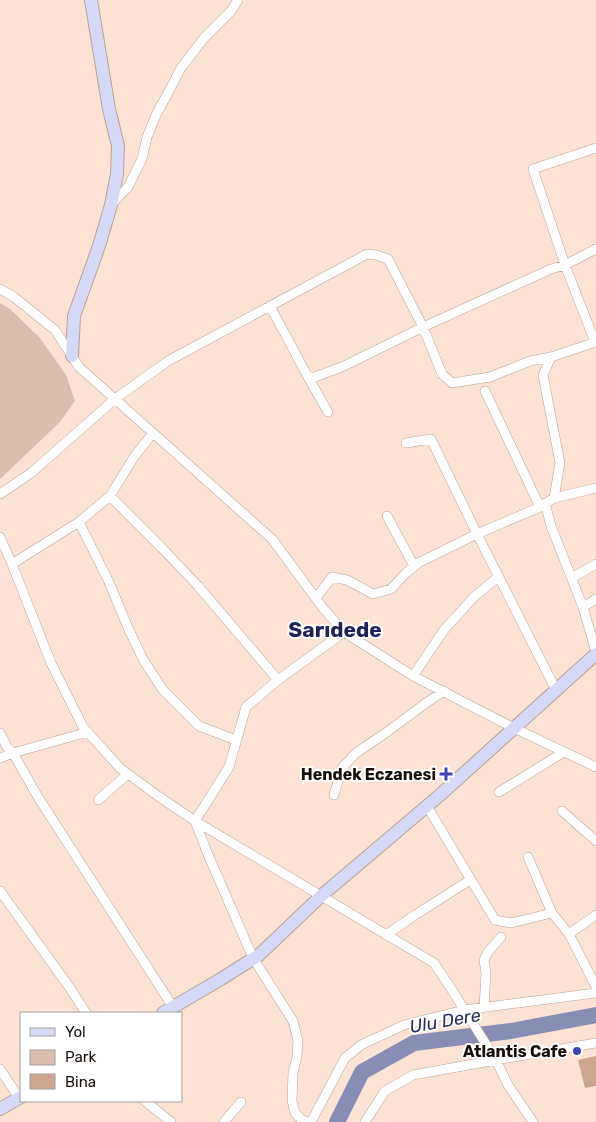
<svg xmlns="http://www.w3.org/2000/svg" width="596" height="1122" font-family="Rubik,sans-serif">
<rect width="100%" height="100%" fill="#fde3d5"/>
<path fill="#d9beb0" d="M0,303l10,6 30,29 26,37 9,26 -16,22 -59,56z"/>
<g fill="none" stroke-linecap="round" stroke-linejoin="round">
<path stroke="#888eb3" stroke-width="16" d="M337,1122l25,-50 52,-29 97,-12 85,-16"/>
</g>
<path fill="#cda590" d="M596,1056v30l-11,2 -7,-28z"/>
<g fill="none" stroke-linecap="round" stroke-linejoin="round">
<g stroke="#b9a194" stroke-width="10">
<path id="street" d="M596,148l-63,21 32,96 31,-16
M111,205l17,-18 14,-28 5,-22 10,-24 11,-20 13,-25 23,-30 27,-27 7,-11
M0,289l14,8 41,33 24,37 193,172 51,69 21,24 69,44 101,52 82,39
M270,306l38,71h7l29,-11 79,-39 128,-58 14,-4 30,77
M551,357l-8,18 17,88 -6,35
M308,377l20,35
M485,391l55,116
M0,494l31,-21 84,-74 53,-38 199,-107 9,1 12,4 35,68 19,47 10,9 38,-6 40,-16 21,-4 45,-15
M110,496l52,52 36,38 80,94
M545,503l6,23 32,81 13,45
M387,516l27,50
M79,522l30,60 20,48 15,31 19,29 36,36 37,14
M0,537l12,27 39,99 32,64 37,41 38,28 37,25 12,31 46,106 40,63 5,20 -1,16 -4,16 -1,28 3,12 6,6 6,3
M12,564l67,-42 31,-26 24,-39 19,-24
M572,578l24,-14
M316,598l16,-21 15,3 26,14 18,-5 15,-16 12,-10 59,-29 -46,-95 -25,4
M583,607l13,-8
M344,632l-66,48 -32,27 -17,60 -34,54 239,142 16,24 46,73 12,25 25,37
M413,676l31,-46 30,-33 24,-20
M556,690l-79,-156 63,-27 14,-9 42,-10
M0,733l7,14 6,6 25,44 135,210
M0,758l13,-5 75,-21
M499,792l65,-40
M334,795l8,-27 14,-15 31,-21 39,-29 18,-12
M98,800l30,-26
M427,806l68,114 16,3 41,-10 17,21 27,53
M562,811l34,30
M528,857l24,56
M0,891l70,97 16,25
M569,934l27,-19
M386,935l29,-20 55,-35
M484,1007l2,-34 -2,-13 4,-8 13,-15
M0,1069l19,29
M145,1101l26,21
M224,1122l17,-20
M311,1122l34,-64 16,-13 43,-20 60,-15 132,-17
M365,1122l20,-31 28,-16 83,-15 100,-17"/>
</g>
<g stroke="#b9a194" stroke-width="14">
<path id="secondary" d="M72,356l2,-40 25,-70 12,-41 6,-31 1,-28 -9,-37 -18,-109
M163,1013l58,-34 38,-24 62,-59 119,-101 156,-141
M0,1109l21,-12"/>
</g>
<use href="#street" stroke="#fff" stroke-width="9"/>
<use href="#secondary" stroke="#d6daf7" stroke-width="12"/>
</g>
<g fill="#4242b7" stroke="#fff" stroke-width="2">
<path d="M443.5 766.5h5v5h5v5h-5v5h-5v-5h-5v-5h5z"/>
<circle cx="577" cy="1051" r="5"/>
</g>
<g text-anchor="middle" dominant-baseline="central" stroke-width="4" stroke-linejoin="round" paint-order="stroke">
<g font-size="16" font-weight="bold" fill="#180f0a" stroke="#fff" text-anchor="end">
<text x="436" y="774">Hendek Eczanesi</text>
<text x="567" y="1051">Atlantis Cafe</text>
</g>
<g font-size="18" font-style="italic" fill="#272b5b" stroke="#fff">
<text transform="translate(445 1021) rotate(-10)">Ulu Dere</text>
</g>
<g font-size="21" font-weight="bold" fill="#1f215a" stroke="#fff">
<text x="335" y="629">Sarıdede</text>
</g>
</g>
<rect x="20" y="1012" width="162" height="90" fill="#ffffff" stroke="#a39f9d"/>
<rect x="30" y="1028" width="25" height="8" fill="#d6daf7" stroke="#a39f9d"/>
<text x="65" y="1037" font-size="15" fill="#180f0a">Yol</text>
<rect x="30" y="1050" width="25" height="15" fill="#d9beb0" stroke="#a39f9d"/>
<text x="65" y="1062" font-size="15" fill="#180f0a">Park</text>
<rect x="30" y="1074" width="25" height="15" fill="#cda590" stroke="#a39f9d"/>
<text x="65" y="1087" font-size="15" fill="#180f0a">Bina</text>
</svg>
